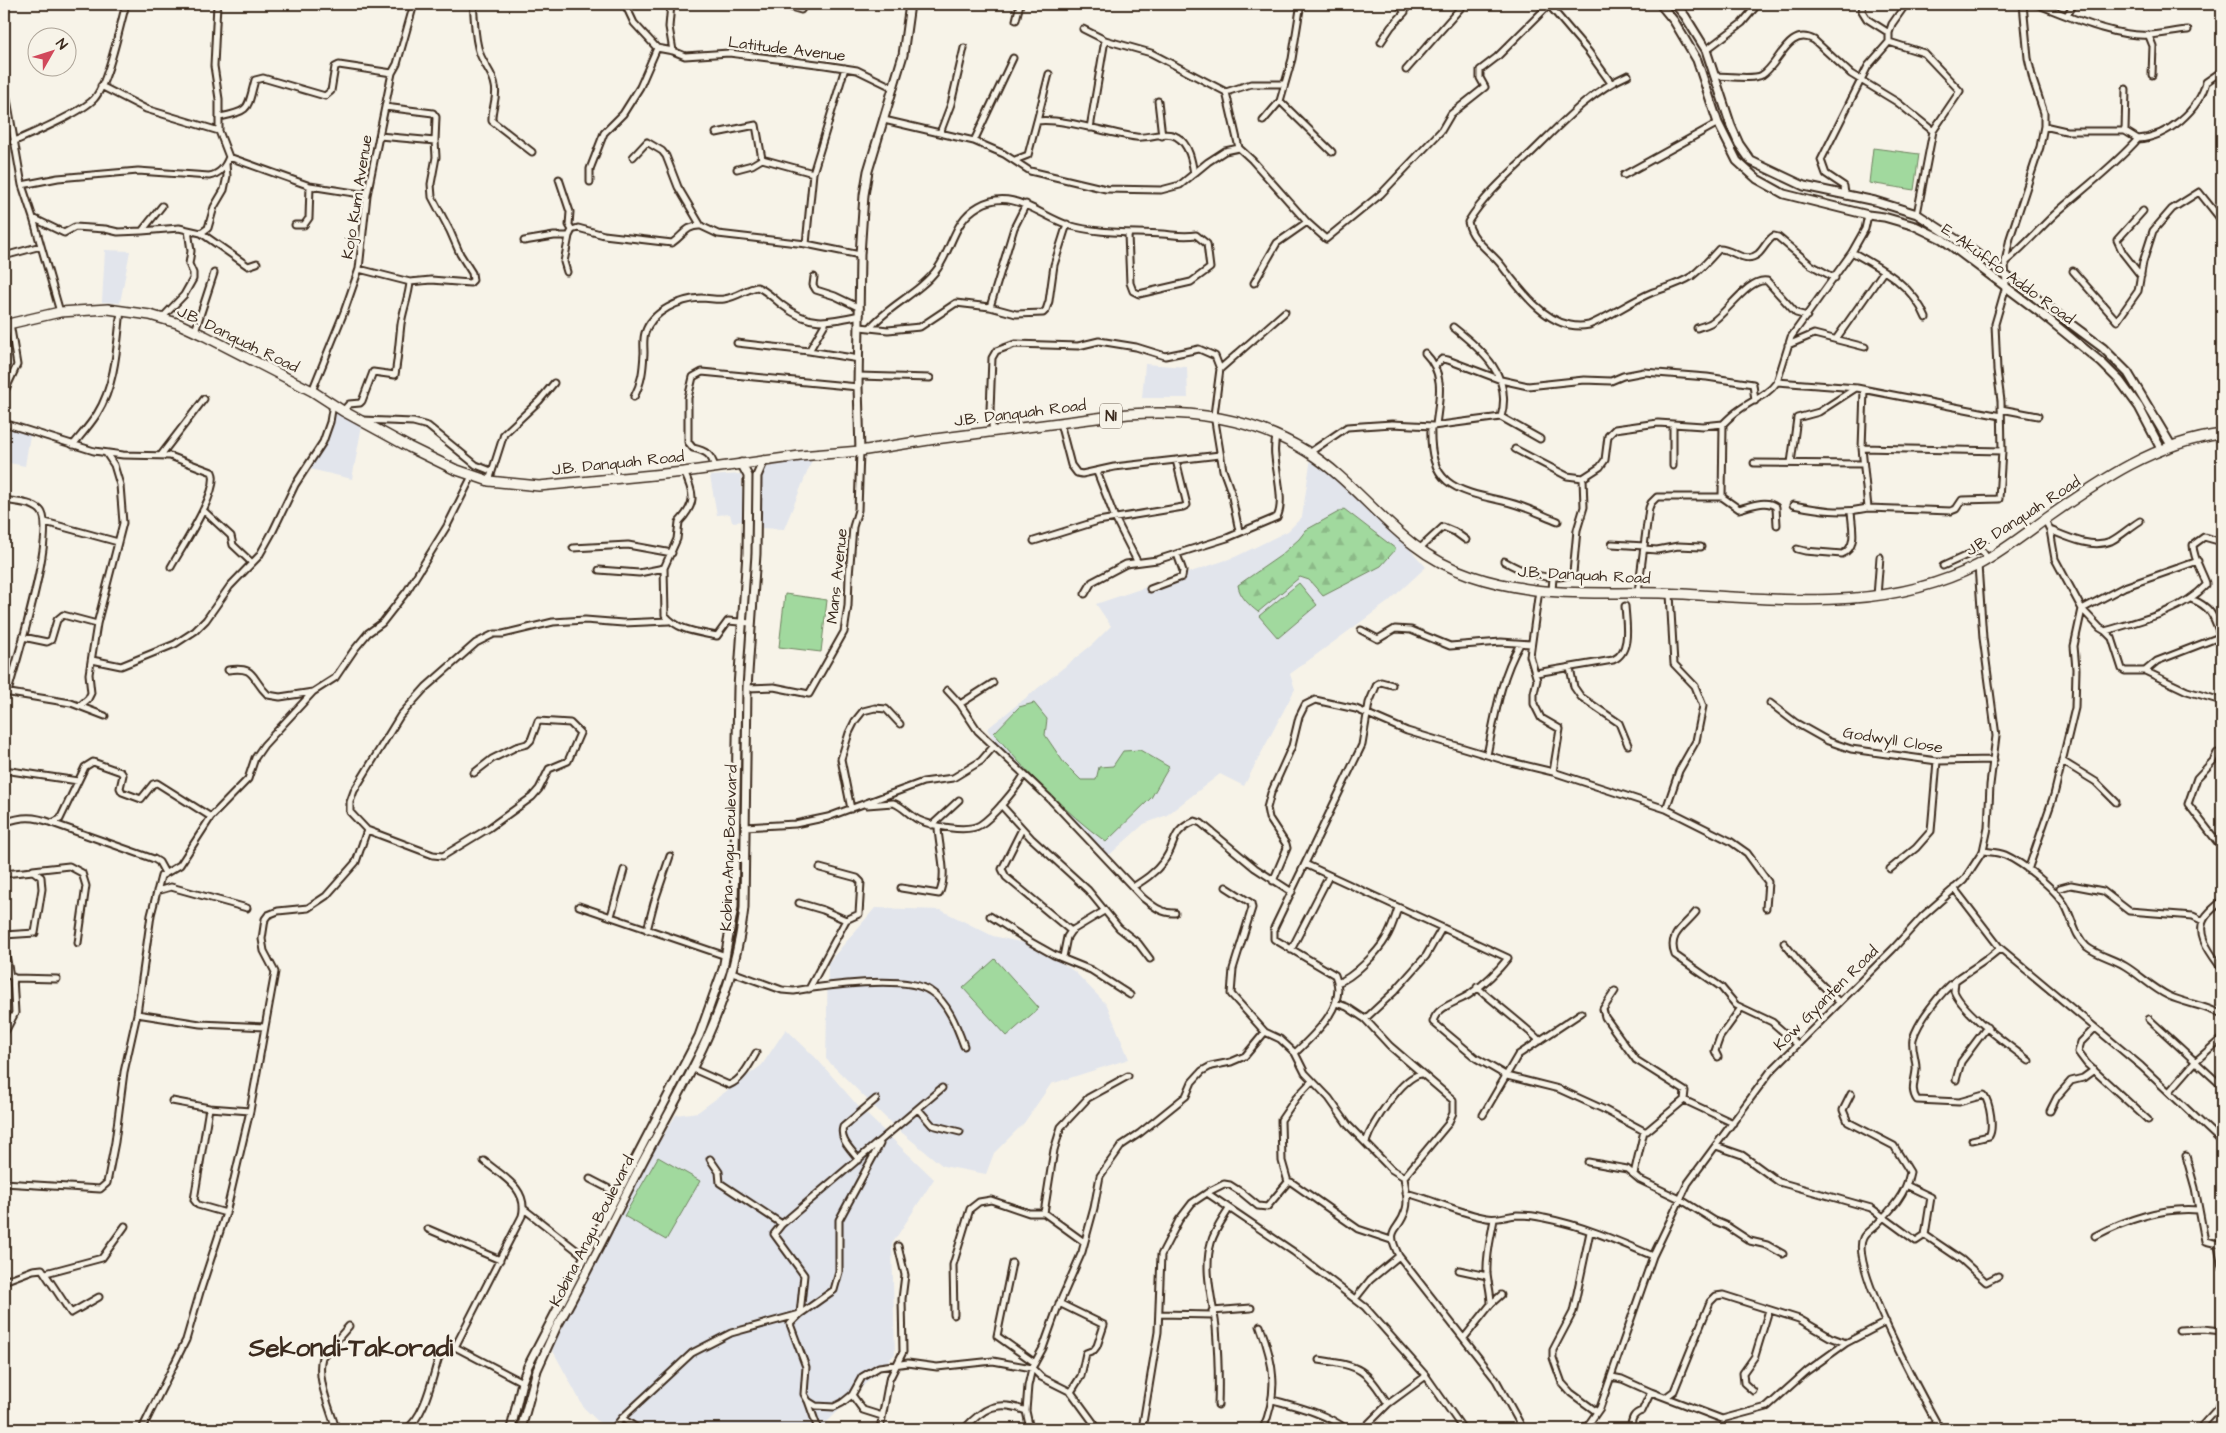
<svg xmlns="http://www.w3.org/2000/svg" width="2226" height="1433" font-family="'Architects Daughter',sans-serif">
<defs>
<pattern id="forest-firs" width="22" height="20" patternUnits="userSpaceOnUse" patternTransform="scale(1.25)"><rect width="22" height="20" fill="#a1d99e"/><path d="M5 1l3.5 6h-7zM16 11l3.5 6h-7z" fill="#8cba88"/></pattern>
</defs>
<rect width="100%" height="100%" fill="#f7f3e8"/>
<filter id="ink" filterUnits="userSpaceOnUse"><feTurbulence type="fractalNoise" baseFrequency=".02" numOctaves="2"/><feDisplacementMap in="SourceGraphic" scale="10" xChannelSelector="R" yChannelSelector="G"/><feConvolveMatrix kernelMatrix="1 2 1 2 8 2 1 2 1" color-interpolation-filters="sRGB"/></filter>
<g filter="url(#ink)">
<path fill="#e2e5ec" d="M105,250l25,1 -10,52 -18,-1z
M1145,364l42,3 1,31h-46z
M336,411l26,14 -10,54 -42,-10 14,-28z
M4,426l26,9 -5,31 -21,-4z
M1311,457l36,30 51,49 28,31 -38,35 -98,72 5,15 -51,97 -24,-12 -53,41 -23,9 -37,33 -111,-114 -9,-14 106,-85 18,-18 -15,-22 139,-47 53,-26 14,-14z
M813,458l-29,71 -26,-1v-36l4,-24z
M741,474l3,47 -12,1 -2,-8 -13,1 -7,-39z
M875,908l66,2 52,26 44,10 38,26 32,33 22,54 -78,25 -27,39 -30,30 -8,21 -43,-8 -48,-39 -69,-68 2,-96z
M786,1029l31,30 40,46 77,74 -42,65 3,110 -75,75h-214l-22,-21 -32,-59 45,-94 54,-100 25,-40 22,-3 64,-47z"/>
<path fill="#a1d99e" stroke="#6e825e" d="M1873,148l46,6 -5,36 -45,-7z
M1299,583l18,22 -39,33 -19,-22z
M785,594l42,6 -6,52 -42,-5z
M1034,703l13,16 -2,16 19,28 17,17h15l3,-13 14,-1 10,-15 17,-1 29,17 -18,31 -45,44c-42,-31 -79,-69 -112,-109l25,-26z
M995,959l44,49 -32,28 -44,-48z
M658,1157l42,24 -34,59 -42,-24z"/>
<path fill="url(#forest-firs)" stroke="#6e825e" d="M1344,509l52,40 -15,17 -58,30 -14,-16 -9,-3 -42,35c-8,-6 -19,-16 -20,-27l42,-29 19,-17 7,-9z"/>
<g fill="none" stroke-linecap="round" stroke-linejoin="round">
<g stroke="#3b2a1e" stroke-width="9">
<path id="street" d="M217,4l-3,62 5,33v32
M473,4c2,17 1,34 7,50 4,11 14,21 15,32 3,12 -4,23 -3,35l40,31
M625,4l9,19 23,25 16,3 12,5 44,-3 96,12 32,5 37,18
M671,4l-2,23 4,24
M780,4l21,6 4,-6
M1304,4l-4,5 -8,50 -12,42 52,51
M1548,4l40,47 23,32
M1964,4l1,1
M2036,4c32,12 80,34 114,31 13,-1 26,-4 38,-5
M2067,15l7,-11
M1016,20l4,-16
M1083,29l22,11 46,13 75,39
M1889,33l3,-9 14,-20
M2149,36l4,10 -1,29
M1381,42l10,-15 14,-15 -7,-8
M1889,42l35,11 36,38 -27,40 -16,83
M1706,50l36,-27 16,-19
M1406,70l58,-66
M1628,75c-39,17 -68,50 -98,79 -22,21 -46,42 -62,68 4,20 23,29 34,44 17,22 40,54 68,59 5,1 14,1 19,0 22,-9 42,-24 64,-33 14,-5 27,-8 39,-16 10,-8 18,-17 27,-27 13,-1 25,16 39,5 6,-5 9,-14 16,-18l4,1 33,28 24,13
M1716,76c10,0 38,4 46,-1 17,-10 26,-49 52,-35l37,34 46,28 36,29
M4,82l18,103 11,33 27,94
M1284,84h-33l-25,8 13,56 13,12 55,62 19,17 55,-45 60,-63 10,-17 34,-27 -5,-9v-8l17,-13 52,-52
M1158,101l4,35
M220,117c31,-6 27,-8 35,-37l8,-2 62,18 6,-5 4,-24 4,-2 53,8
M884,120l90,21 30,13 26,17 76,18 55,1 19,-5 28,-23 17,-11 14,-3
M1037,121l12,-47
M1263,121l17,-20
M1090,128l15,-88
M2125,131l1,-42
M716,133l40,-8 6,34 51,14
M940,133l11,-29 13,-56
M379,136l56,5 1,-24 -3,-4 -48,-6
M2138,139c30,-2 61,-29 68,-57l16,-11
M974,141l39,-83
M13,142c20,-9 68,-29 81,-43 14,-15 26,-74 32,-95
M229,157l81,29 57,9
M633,157l14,-15 15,9 4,5 12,31 23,39 17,8 88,10 54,11
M1015,160l13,-5 9,-34c28,-3 69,12 99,16 12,2 30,-7 41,0 12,7 15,24 17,37
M737,169l15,-4 10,-6
M1624,175l94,-52
M559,179l11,33 -1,13 3,5
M590,182v-13l14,-36 19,-19 17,-27 17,-39
M22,185l36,-7 80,-7 71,5c11,-2 16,-9 20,-19l-10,-26 -73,-22 -45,-23
M1845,195l-1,-9 -18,-12 -5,-14 47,-94 21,-24v-9l-22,-14 -5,-8 1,-7
M33,218l31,15 11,-6 30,2 13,3 24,-1 20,-25
M295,225h9l5,-7 1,-32
M142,231l37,-3 22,5 47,33 9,-3
M201,233l7,-5 6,-21 10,-17 3,-14 -1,-12
M524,241l30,-5h15l3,-6 6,-2 26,7 68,8c12,-8 14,-18 29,-17
M806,244l7,-71 32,-105
M1852,252c30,17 61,33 74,66
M4,256l37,-10
M2005,262c18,-14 33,-32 50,-48 28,-25 58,-47 83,-75l-13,-8h-59l-22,-5
M2073,271l44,50 21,-30 5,-29 10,-31 19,-22 27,-17 23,29
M567,272l-3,-10 5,-26
M2141,276l-18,-23 -6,-13 26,-29
M814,277l-1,8 3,5 19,6 25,12
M410,282l21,-2 39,3 3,-3 -1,-7 -12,-19 -10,-23 -18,-34 -1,-13 5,-27 -1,-16
M1254,283l23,-40 30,-21
M990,307l24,-79 12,-24
M161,319l23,-24 9,-16v-6l-4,-9 2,-13 -3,-21
M860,327l28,3 32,-3 36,-24 34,4 26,7 27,-1 3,-3 3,-9 5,-36 13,-41
M1453,327c29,23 60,49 48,90
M870,328c19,-23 50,-35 68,-60 15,-22 16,-48 41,-62 33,-19 59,9 89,19 30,9 63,7 94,9 13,1 21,3 34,1l11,9 3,24 -19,14 -52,12 -6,-3 -3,-8 -2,-49
M1697,328c5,-2 11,-3 15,-6 15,-9 37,-45 55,-41l29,32 11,3
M195,331l19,-58
M1836,339l47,-67
M737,343l72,8 17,-29
M1788,345l26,-11 51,13
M809,351l50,8
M1425,353c21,21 14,46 11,72
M1435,366l7,-7 6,1 53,20 27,6 56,-6 27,1 12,-5 21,-4 63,5 46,7 2,17
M858,376l72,2
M1777,382l80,6 144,28
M1864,390l-2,58 6,60 83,3 5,-2 6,-9 37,-1 3,-48
M312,391l32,-79 15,-43 8,-74 18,-88 7,-34 5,-9 17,-60
M4,393l13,-28 -7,-42
M634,397c8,-15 9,-27 10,-44 0,-7 -1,-14 1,-20 7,-22 35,-34 56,-35 8,0 16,2 23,1 14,-2 22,-10 33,-12 9,3 17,12 25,18 28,22 46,17 78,10
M2001,409l37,7
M343,411l6,-7 11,-1 2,-2 11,-29 22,3c3,-17 4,-34 6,-51 2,-14 8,-28 9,-42l-51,-13
M362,420l51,2 15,4 48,39 15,6
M4,423l90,28 29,4 47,1 42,16c9,17 -31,77 -41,95
M1060,423l11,42 6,8 5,1 32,-7 106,-12
M1673,424v42
M1431,426c-2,58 21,64 72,75 19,4 37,13 55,20
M993,432l-3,-22 2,-52 4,-7 19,-7 63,2 21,-5 37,6 29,9 34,-7 16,7 5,13
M73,445c8,-10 17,-20 24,-31 19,-30 20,-70 24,-104
M1862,448l140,3 -1,-50 -4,-31 -2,-46 11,-38 -1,-24 5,-24 30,-91 4,-21v-13l-11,-33 -5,-22 -5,-54
M1515,449l52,27 16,2 17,-11 5,-7 3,-24 7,-7 43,-6 45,3 20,-2
M1309,453l38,-26 45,-3 41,2 68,-9 39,22
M161,455l43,-56
M1754,463l109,1
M1791,463l6,-45 22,-6 37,-24
M715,467c-4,-13 -9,-16 -22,-19l-5,-6v-44l5,-21 9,-5 156,15
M684,472c11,23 12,32 -5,50l-2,17 -13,29 1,47c13,16 33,17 52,21l11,-15 23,2
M1097,472l18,46 22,43
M489,481l15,-47 35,-33 15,-18
M1722,497l1,-73c5,-5 10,-10 16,-14 13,-10 28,-14 38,-28l14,-45 61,-85 13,-23 3,-14
M1722,497l17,12c11,-3 27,-10 37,-2l1,18
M4,500c11,2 28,2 36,10 19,16 -25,155 -32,182
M1793,505c26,5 49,9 75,3
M203,510l28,26 2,9 18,17
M45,522l73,20
M2050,530c17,7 42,19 61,11 10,-5 19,-14 29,-20
M1239,531l-8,-39 -8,-22 -9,-55 6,-46 65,-57
M1034,541l64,-20 85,-14 4,-2 -11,-45
M1612,544l32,2
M573,548l55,-3 44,8
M1419,549l24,-22 12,5 11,8
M1644,549l13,1 21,-4 23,1
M1797,549l8,2 37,3c16,-6 10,-28 9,-42
M1504,561c19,11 48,23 69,12l4,-43 7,-23 -1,-29
M2198,561l-74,26 -42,22 18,19 5,3c34,-10 76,-19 101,-46v-2c-4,-11 -13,-26 -13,-38l11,-8 18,5
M1943,566l33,-15 7,1 5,7
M599,570l40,3 25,-5
M1150,589l32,-12 1,-6 -6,-17
M1539,590l-9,66 7,24 -3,13v11l7,14 19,11 -7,43
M1552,591l1,-14
M1638,592l11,-84 2,-5 6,-6h65
M1085,594l7,-12 34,-18 31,-4 70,-22 50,-21c8,-14 -1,-45 -2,-61 -1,-6 0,-14 1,-20
M1877,596l3,-39
M2191,599c21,8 23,18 30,38
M1361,630l17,9 17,-10 16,1 39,16 51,-4 30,2
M2105,631l7,7 10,31 3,2h20l42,20 35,10
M23,637l24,5 4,-2 6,-20 6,-5 34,9 26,-101 -3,-38 -6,-20 -8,-12
M92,660l29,6 54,-22 20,-13 11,-11 24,-34 29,-30 14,-25 22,-46 28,-43 7,-20 3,-18
M1570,668l4,19 7,10 38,26 9,22
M228,670c29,-4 22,8 40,25l12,2 33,-5 22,-14 19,-28 14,-17 14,-10 25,-32 40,-65 25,-50
M2145,671l12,-10 65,-25
M1536,673l77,-13c19,-8 13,-37 12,-54
M1392,685l-11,-3 -4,2 -8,19 -7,42 -88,183v11l61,36c13,30 -20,59 -40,78l10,20 24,25 19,27 43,44 13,8c1,10 5,23 2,32 -7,25 -22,17 -7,47l97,124 27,49
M747,688l27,-1 35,7 35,-62 4,-26 1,-30 4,-49 5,-17 2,-59
M947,690l13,14 18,27 71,67 94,100c9,7 19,16 32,15
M4,692l67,11 34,13
M1770,703l26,20 32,18 23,8 86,12 57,-1
M960,704l33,-21
M80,706l8,-7 3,-6 -2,-19 8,-50
M2222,754l-5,-1 -4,8 -16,17 -9,26 34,44
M1487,755c8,-38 13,-77 33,-111
M2062,761l34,21 20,20
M4,770l74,11
M474,773l18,-14 24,-12 11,-3 4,-4 7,-19 32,2 10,10 -12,28 -19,8 -10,20 -7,8 -43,31 -46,28 -10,-1 -66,-25 -17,-18v-10l4,-11 46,-75 26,-29 50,-44 18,-9h9l50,-12 32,-2 38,3 46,-2
M867,805l26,-2c10,3 17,13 26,17 13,6 48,13 61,5 13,-8 36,-36 44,-50
M1001,805l30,33 57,52 31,38 19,15 12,16
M851,809l-10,-50 8,-26 6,-12 8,-10 12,-3 11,1 14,15
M1666,809l13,-38 17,-30 7,-35 -8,-20 -21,-22 -4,-70
M4,823c18,-7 30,-7 48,0l8,-4 25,-52 8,-5 28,10 2,3 -3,13 2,4 19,7 12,-15 4,-1 54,34
M52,823l102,36 5,3 6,11
M932,825l27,-25
M745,827l50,-3 33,-7 95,-35 30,-4 28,-17 13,-15
M1022,829l-20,40 4,8 65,54
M1983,851c7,1 15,1 22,4 18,8 52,35 61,52 7,14 9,29 21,40 12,9 25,11 38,19 15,9 27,22 44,30 17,8 37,9 53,19
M1305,864l203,94c-11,14 -24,26 -38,36 -11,8 -34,12 -37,28l43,36 31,18 52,13 44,20 41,22h3l37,-31 1,-9 -49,-31 -31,-43 -2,-8 12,-18
M820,868l37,10 4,4 -2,32 -13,6
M1890,869l26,-21 15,-17 6,-70
M33,870l36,-4 13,7 4,13 -8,57
M2028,870l26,-75 21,-87 1,-39 -2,-23 8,-37 -27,-50 -5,-29 -5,-10
M4,874l29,-3 8,6 1,12 -7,44 -31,2
M1273,881l14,-33 -1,-4 -17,-26 -2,-10 4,-15 21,-47 7,-29 6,-12 10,-5 41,9 51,22 100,30 46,11 113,37 64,32 17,12 21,29 -2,26
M1133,887c11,-7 22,-14 30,-25 15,-19 6,-30 32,-41l6,2 54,45 37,24
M1226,887l25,16 1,5 -19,61 -2,25 34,38
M901,888l38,6c10,-21 -1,-47 -1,-68
M1954,888l46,60 141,118 81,76
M2060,888l11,-3 32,6 26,20 64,5 10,5
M157,891l14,-4 76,21
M2222,901c-5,4 -11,9 -15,14 -15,17 5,40 15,54
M799,903l24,7 23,10 -37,69
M579,906l147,50
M1696,912c-11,14 -29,22 -21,43l46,32 15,18 36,17 25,22
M611,916l13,-46
M990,916l39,25 25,14 37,15 39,25
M647,930l7,-27 16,-47
M1784,943l17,21 38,38
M4,945l6,31 5,2 42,1
M1291,950l38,-74
M1063,957l4,-20 4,-6 33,-20
M732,972l50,18 12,1c29,-5 112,-17 136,0 18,11 27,36 34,55
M1955,981l-1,10c8,21 56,55 75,70
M1337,983c16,-5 41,-31 49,-45 6,-9 9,-21 12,-30
M1477,987c21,19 43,35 63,54
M1336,1003l11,4 18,12 25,27 63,54v13l-5,11 -44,53
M137,1014l14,-99 10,-39 19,-11 31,-48 37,-38 7,-21 9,-13 49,-53
M1365,1019l29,-27 32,-36 16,-28
M2149,1019l73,67
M265,1027l10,-55 -11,-21 -2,-12 3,-20 3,-4 10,-4 30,-3 18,-12 30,-34 11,-32
M2095,1028l-14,14 -3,10 9,12 61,56
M4,1034l11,-21 -2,-36
M1718,1057l-3,-6 5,-14 21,-29
M693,1069l36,16c13,-5 20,-20 27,-32
M1956,1080l5,-18 26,-35
M942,1088l-160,136 -8,10 30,41 -4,39 -10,10 16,43 -2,27 4,7 8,5 18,1 8,-4 10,-8 10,-18 17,-10 29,-4 29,4 56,-6 39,7 9,9 30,15 10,-16 5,-23 8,-3 3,-4 7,-21 -45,-22
M2169,1092l27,-31 26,-23
M1851,1094l-8,16 5,12 46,24 16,26c-4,22 -18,37 -34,53 -4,4 -11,8 -13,13 -14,27 61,162 77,191
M1684,1100l49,23
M172,1101l37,7 41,3
M209,1108l-15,92 4,5 28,8
M918,1109l14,16 28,7
M2050,1111l7,-14 14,-16 12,-3 11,-8
M1483,1115l35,-60 63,-42
M1972,1140l17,-4c5,-8 1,-33 -5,-41l-25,7 -42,-2c-7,-10 -2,-19 -1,-30 1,-11 -5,-20 -3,-31 5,-18 28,-47 43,-59 15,-11 31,-19 44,-32
M1366,1142c6,-18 36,-65 55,-68
M1716,1146l26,9 37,27 92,26 45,33 9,-6
M2186,1156l9,32 10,53 17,4
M710,1159l9,13 1,11 62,41
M859,1160c-7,-10 -20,-20 -16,-33l33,-28
M1588,1162l39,7 13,11 40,19 35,22 12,5 23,15 17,4 16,9
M1634,1174l10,-43
M590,1179l27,14
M1288,1182l-6,-21 -1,-41 15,-22 16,-17
M4,1183l96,6 7,-6 8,-41 9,-70 13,-58 63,10 65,3 -15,84 -24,102 -26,79 -14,48 -44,89
M1908,1186l23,11 -6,38 37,25 24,22 12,-6
M1207,1193l87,59 71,55 61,69 37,53
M1406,1193c28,7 53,20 81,25 11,2 19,-2 30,-3 8,0 19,1 27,3 37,7 74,23 109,38
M524,1209l60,47
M428,1229l72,31
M1590,1232l-17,80 -20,38v8l9,25 9,10 26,19
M2095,1236c30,-16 68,-29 103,-26
M1084,1242l-40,-29 10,-63 7,-23 27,-29 40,-22
M2218,1245l4,22
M1012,1263l-15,73 38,27
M1459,1270l28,6
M46,1273l56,-15 23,-32
M4,1281l29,-11 9,-1 29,44 28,-16
M1355,1299l15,-19 29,-24
M1491,1304c0,-11 -3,-20 -4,-31 -1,-18 4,-36 7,-54
M1212,1311l39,-3
M1159,1314l54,1
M954,1315l-1,-50 17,-56 9,-7 12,-2 38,13h15
M1260,1326c14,37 19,66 3,103
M2179,1330l24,-1 19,2
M1464,1338l27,-34 10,-9
M455,1347l67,35
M1319,1360c42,6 47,9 69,44
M1612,1377l10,2 29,13 71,27 45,-12 40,-36 39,-28
M1753,1391l-9,-8 -1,-10 12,-17 14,-46
M1071,1392l27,37
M852,1395l11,15 19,6
M1666,1397l8,-6 36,-89 6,-6 7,-1 76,24 31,18 16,6 40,-21
M1273,1400c25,7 52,13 73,29
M808,1401l10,28
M1218,1405c1,-26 0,-52 -2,-78 -3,-26 -13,-57 -5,-84 3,-12 12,-24 18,-34
M622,1418l16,11
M336,1429c-6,-21 -20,-50 -14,-72l27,-31
M406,1429c19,-12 26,-51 33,-72l5,-5 11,-5 67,-131c7,-27 -20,-40 -38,-55
M613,1429l9,-11 70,-65 39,-20 69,-19 34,-24 5,-18v-52l41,-76
M880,1429l9,-49 14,-28 -1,-53 3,-24 -7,-29
M964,1429c19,-21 34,-30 62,-18
M1033,1429l-4,-4 -3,-14 2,-25 4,-18 11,-20 14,-39 25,-57 12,-44 6,-32 22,-31 18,-12 46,-37 6,-14 10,-11 9,-5 20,-4 14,-6 20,-24 15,7 15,14
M1142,1429l16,-97 3,-77 18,-35 13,-17 18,-12 14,-7 6,1 11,7 17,14 9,1 21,-25h3l67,47 33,11
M1363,1429l25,-25 38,-28
M1579,1429l9,-4 12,-17 53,-152 35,-73 82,-111 123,-123 30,-33 41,-36 19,-29 5,-23 2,-43 6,-49 -13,-98 -5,-73
M1630,1429c2,-9 2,-15 12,-18l9,-19
M1920,1429l18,-5
M2199,1429l19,-21 4,-12"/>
</g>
<g stroke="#3b2a1e" stroke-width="11">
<path id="secondary" d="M1660,4l14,17 23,39 21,63 19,38 20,18 27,15 84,21 16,2 31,9 27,13 100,75 60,49 18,18 19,26 22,42
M1675,4l10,12 21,34 25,76 8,18 12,17 53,25 71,15 42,13 48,31 138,103 25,25 43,72
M860,451l-2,-64 2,-132 4,-60 4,-24 35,-116 7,-51
M511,1429l11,-47 6,-16 171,-330 24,-67 11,-62 4,-220 9,-134 1,-77 -7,-13
M521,1429l16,-59 19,-42c31,-54 57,-110 86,-165 45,-85 91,-156 102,-255l3,-220 9,-134 1,-78 7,-16"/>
</g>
<g stroke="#3b2a1e" stroke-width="12">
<path id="highway" d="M4,325l56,-13 48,-3 42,6 27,8 28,13 107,55 31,20 66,36 45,22 35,12 50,5 145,-14 116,-16 60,-5 75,-12 193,-25c64,-4 122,3 178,37 41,25 70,65 108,94 36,28 77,39 121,45 41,5 84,2 126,3 105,4 219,23 317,-28 24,-13 47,-31 69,-47 54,-38 109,-76 175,-84"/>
</g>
<use href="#street" stroke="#f7f3e8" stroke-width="5"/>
<use href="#secondary" stroke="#f7f3e8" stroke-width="7"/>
<use href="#highway" stroke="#f7f3e8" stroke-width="9"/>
</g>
</g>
<g text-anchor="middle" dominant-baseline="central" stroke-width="5" stroke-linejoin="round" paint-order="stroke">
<rect fill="#f7f3e8" stroke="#73665b" stroke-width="1" x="1100" y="403.5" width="22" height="25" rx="4"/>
<g font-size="15" font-weight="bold" fill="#3b2a1e">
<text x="1111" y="416">N1</text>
</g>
<g font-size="16" fill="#3b2a1e" stroke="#f7f3e8">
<text transform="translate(787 49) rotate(7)">Latitude Avenue</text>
<text transform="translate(357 197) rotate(-81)">Kojo Kum Avenue</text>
<text transform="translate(2008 274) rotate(36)">E. Akuffo Addo Road</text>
<text transform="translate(238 339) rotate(26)">J.B. Danquah Road</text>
<text transform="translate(1020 413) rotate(-7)">J.B. Danquah Road</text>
<text transform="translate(618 463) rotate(-6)">J.B. Danquah Road</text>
<text transform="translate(2023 516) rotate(-33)">J.B. Danquah Road</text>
<text transform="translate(1584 575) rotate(3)">J.B. Danquah Road</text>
<text transform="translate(837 576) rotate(-84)">Mans Avenue</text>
<text transform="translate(1893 740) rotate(9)">Godwyll Close</text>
<text transform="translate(729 848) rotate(-88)">Kobina Angu Boulevard</text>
<text transform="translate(1826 998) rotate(-45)">Kow Gyanten Road</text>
<text transform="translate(592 1231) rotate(-63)">Kobina Angu Boulevard</text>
</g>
<g font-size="26" font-weight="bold" fill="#3b2a1e" stroke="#f7f3e8">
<text x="351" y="1348">Sekondi-Takoradi</text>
</g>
</g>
<rect width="2226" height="1433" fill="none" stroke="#f7f3e8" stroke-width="20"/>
<rect x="10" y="10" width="2206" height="1413" fill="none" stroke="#3b2a1e" stroke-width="2" filter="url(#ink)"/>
<g transform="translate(52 52) rotate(51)"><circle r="24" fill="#f7f3e8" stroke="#aca397"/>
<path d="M0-4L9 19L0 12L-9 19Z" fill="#d1495b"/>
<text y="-8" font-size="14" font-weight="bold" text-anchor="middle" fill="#3b2a1e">N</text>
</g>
</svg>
